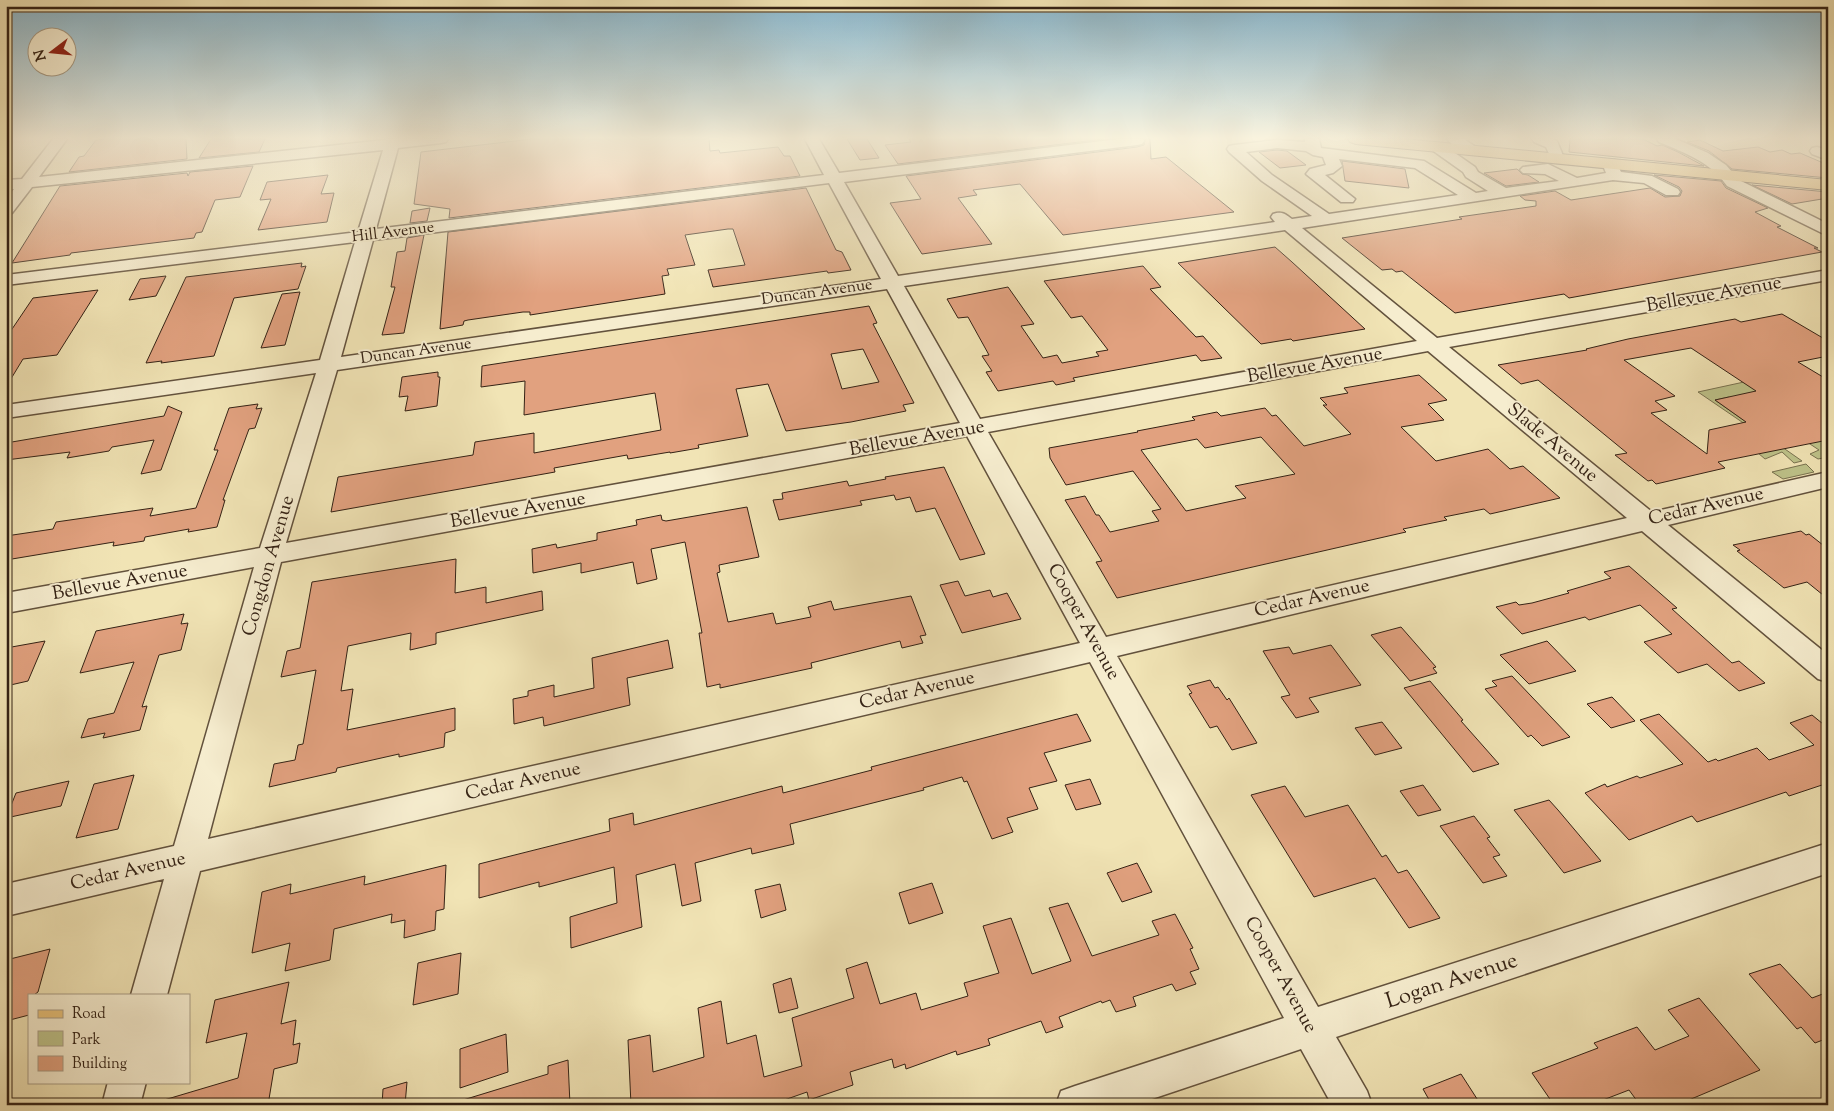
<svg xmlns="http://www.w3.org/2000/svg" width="1834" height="1111" font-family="'Sorts Mill Goudy',serif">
<rect width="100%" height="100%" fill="#f1e4b5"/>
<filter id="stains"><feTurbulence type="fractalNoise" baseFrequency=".004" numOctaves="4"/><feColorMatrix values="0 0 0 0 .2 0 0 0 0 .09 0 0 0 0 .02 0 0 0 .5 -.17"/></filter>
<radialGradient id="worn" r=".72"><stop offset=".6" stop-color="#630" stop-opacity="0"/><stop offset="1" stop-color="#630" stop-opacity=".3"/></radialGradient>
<path fill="#bec38a" stroke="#797250" d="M1744,382l84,55v20l-10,2 -8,-5 9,-4 -9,-6 -81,-47 -14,3 87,61 -8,2 -12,-11 -17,7 -7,-6 3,-18 -63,-43z
M1806,464l8,8 -31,7 -11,-7z"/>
<path fill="#e1a17f" stroke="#342215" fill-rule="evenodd" d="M105,139h81l1,20 -118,13 10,-15 5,-1 12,-16z
M211,139h54l-6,13 -60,6z
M532,139h177l1,12 9,-1 1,3 58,-6 6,9h6l10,20 -351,42 1,-9 -36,-5 7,-52z
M847,139h20l12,19 -19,2z
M909,139h195l-206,25 -13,-19 26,-3z
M1145,139h5l1,20 15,-2 68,55 -171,23 -43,-51 -47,6 4,5 -19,3 34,46 -70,10 -32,-51 31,-4 -15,-23 231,-29 7,-2z
M1570,139h73l14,7 5,-1 16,7 26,14 -135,-14z
M1700,140l23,11 35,-4 12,5 12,-2 9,4 9,-1 28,12v13l-96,-9 -23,-18 -22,-9z
M1277,150l10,1 19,14 -26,3 -21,-16z
M1342,161l63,8 4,19 -64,-7z
M253,166l-13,31 -25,3 -13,32 -6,1 -2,5 -123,15 -1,2 -58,8 48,-77 127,-13 1,3 2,-4z
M1517,169l5,5 6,1 11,7 -33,4 -22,-13z
M328,175l-7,19 13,-1 -7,29 -69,8 13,-31 -11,1 7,-18z
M1654,175l67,6 5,7 42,20 -13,4 26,14 -4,1 41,21h-4l8,4 -253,46 -5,-4 -109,19 -53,-42 -6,1 -4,-3 -10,1 -40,-32 120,-19 -3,-2 77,-11v-5l-11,-1 -5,-4 35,-5 16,9 79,-12 15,9 15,-1 2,-5 -3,-4z
M1752,185l76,7v6l-36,6z
M806,188l30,62 6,2 9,18 -23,3 -1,-2 -114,16 -5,-17 37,-5 -12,-36h-5l-43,6 10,30 -28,4 2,6 -7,1 3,18 -135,21v-3h-7l-55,8 -4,1 -1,4 -23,4 8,-97z
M430,208l-3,13 -17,2 2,-12z
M424,235l-20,98 -22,2 13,-48h-4l6,-35 8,-1 2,-13z
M1275,247l17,15 73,67 -72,12 -2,-2 -30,5 -83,-81z
M302,263l-1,4 5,-1 -8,23 -64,9 -20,58 -53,7 1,-2 -16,2 40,-86z
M1143,266l18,21 -11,2 46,48 7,-1 19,22 -21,3 -5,-6 -123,23 2,3 -19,4 -3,-4 -55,10 -12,-19 6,-1 -10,-15 7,-1 -21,-38 -10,1 -11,-19 61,-12 26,37 -13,2 22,32 14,-3 5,8 37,-7 -3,-4 12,-2 -26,-34 -11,2 -27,-37z
M166,276l-10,20 -27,4 11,-21z
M98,290l-41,65 -34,4 -17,28v-49l27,-40z
M300,292l-15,53 -24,3 21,-54z
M869,306l8,17 -4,1 41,79 -11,2 3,6 -55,11 -65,9 -18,-47 -32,5 12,47 -50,9 1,3 -29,5v-1l-42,7 -1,-4 -73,13 1,4 -224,40 7,-35 135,-22 2,-13 59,-9v20l127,-23 -6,-37 -131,22 1,-34 -44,6 1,-21zM863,349l16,33 -37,7 -11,-35z
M1782,314l46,27v15l-30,6 30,18v60l-110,22 7,6 -69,16 -4,-4 -4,1 -33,-26 12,-2 -89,-73 -17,4 -23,-19 89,-15 -1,-1 42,-10 107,-20 6,3zM1691,348l65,43 -41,9 31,22 -37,8 -2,24 -56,-41 16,-3 -12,-9 20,-5 -51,-36z
M438,372v5h2l-3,29 -32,5 3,-15 -9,1 3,-20z
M1419,375l28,25 -19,4 16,16 -43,7 35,34 52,-12 22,20 13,-3 37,32 -70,16 -6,-5 -40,8 3,3 -44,9 3,3 -289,66 -21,-36 6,-1 -37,-61 20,-4 11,19h3l11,17 49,-11 -7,-10 9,-2 -28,-38 -67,14 -16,-27 -1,-10 89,-16 -1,-1 58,-11 -3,-3 25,-5 4,4 44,-8 7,8 4,-1 28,31 47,-12 -28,-29h4l-7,-7 28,-5 -4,-5zM1261,437l34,37 -60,12 11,12 -60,13 -45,-61 56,-11 8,9z
M258,404l-2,5 6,-1 -7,20 -6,1 -26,71h2l-2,7 -6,20 -29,5 1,-3 -44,8 -1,4 -31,5 1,-4 -108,18v-24l47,-7 3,-7 97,-14 -3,8 46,-8 22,-58h-4l15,-42z
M168,406l14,6 -21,58 -20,4 13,-34 -42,7 -3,4 -42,7 3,-6 -64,8v-17l158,-27z
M944,467l41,87 -25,6 -25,-52 -19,4 -6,-15 -14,3 -2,-5 -34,6 2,4 -83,15 -6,-20 10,-1 -1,-6 65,-12 2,5 37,-7 -1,-2z
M747,507l12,50 -40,8 1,7 -3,1 11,49 45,-9 3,11 35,-7 -3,-10 23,-6 3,9 77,-14 15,39 -6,1 3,7 -21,5 -2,-7 -89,22 1,5 -92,20v-4l-13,3 -8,-54h3l-17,-91 -34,7 6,30 -20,5 -4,-22 -52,11v-10l-48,10 -1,-24 24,-5 1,4 40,-8v-7l40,-8 -1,-5 25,-5 1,5 4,1z
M1801,531l5,4 3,-1 19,15v50l-21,-17 -23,6 -47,-37 3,-1 -7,-5z
M456,559l-1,34 31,-6v16l56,-12 1,19 -107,23v11l-26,6 1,-17 -63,13 -7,45 12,-2 -6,41 108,-22v22l-10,3 -1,14 -45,10v-3l-62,14 -1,4 -67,15 5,-23 21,-4 3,-15 5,-1 13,-74 -35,7 6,-26 13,-3 12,-66z
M1629,566l48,42 -5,1 60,54 7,-2 26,22 -26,8 -32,-27 -29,9 -34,-31 28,-8 -32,-29 -51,15 -4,-3 -63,17 -26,-27 20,-5 3,3 13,-2 37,-10 -2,-2 44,-13 -7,-6z
M958,581l7,15 25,-6 3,7 14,-4 14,26 -59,14 -22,-48z
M184,614l-3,10 7,-1 -7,27 -22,5 -17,52 5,-1 -7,24 -37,8 2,-5 -24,5 7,-19 26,-6 20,-51 -54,11 16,-42z
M1401,627l35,40 -3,1 4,5 -27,8 -39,-46z
M668,640l5,28 -46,10 3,27 -86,21 -1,-9 -29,7 -1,-25 15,-3v-5l26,-6v12l40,-9 -2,-30z
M45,641l-17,40 -22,5v-38z
M1547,641l29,30 -47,13 -29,-29z
M1331,645l30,40 -52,13 10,14 -23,6 -15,-21 9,-2 -27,-44 26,-4 4,7z
M1512,676l58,61 -28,9 -11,-11 -3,2 -43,-48 12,-3 -5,-5z
M1210,680l5,8 3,-1 9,13 2,-2 28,45 -25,7 -15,-24 -7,2 -21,-34 3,-1 -5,-7z
M1430,681l33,39 -2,1 38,43 -26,8 -69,-84z
M1612,697l23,24 -24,7 -24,-24z
M1077,714l14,27 -47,12 13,28 -28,7 9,21 -31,9 6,14 -21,7 -25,-58 -3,1 -2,-5 -39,11 1,2 -134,34 4,20 -42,10 -1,-6 -56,15 6,38 -19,5 -7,-42 -39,11 6,52 -71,21 -1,-31 47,-14 -3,-36 -75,20v-5l-60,16v-34l131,-33 -1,-12 24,-6 1,12 148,-39 1,7 89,-23 -1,-3 47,-12z
M1659,714l49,48 8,-3 2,2 39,-13 12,12 45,-15 -24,-22 22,-8 16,13v55l-39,13 -3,-4 -89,30 -5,-6 -63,24 -44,-47 20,-9 2,3 30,-11 3,2 43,-14 -43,-44z
M1382,722l20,26 -27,7 -20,-27z
M134,775l-16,54 -42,9 18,-54z
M1090,779l11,25 -25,6 -11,-25z
M69,781l-8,25 -55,12 10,-25z
M1423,785l18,25 -23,6 -18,-25z
M1285,786l20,31 43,-12 34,52 4,-2 12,18 9,-3 33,48 -31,10 -34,-50 -61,19 -63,-102z
M1549,800l9,10 43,51 -37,12 -50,-63z
M1474,816l16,21 -3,1 13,17 -7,2 14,19 -24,7 -43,-57z
M1137,863l15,29 -30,10 -15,-29z
M446,865l-2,44 -8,2 -1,19 -31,8 1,-18 -14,3 1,-9 -58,15 -4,31 -45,11 5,-28 -38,10 10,-61 29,-8 -1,10 75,-18 -1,9z
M932,883l11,30 -34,11 -10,-31z
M780,884l6,26 -25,8 -6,-28z
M1068,903l24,53 67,-21 -7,-14 23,-7 18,34 -3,1 9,20 -9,3 6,12 -20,7 -4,-7 -39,13 3,9 -20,6 -6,-12 -8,3 -1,-2 -42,16 4,10 -17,6 -5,-12 -53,18 2,6 -33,10 -1,-4 -50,18 -1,-5 -11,4 -2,-9 -42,13 3,13 -44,15 -2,-8 -37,13h-139l-3,-65 22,-5 3,37 51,-15 -6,-49 23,-7 6,43 29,-9 8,42 38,-11 -10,-48 62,-20 -8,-29 21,-7 13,42 36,-11 5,17 47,-14 -4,-13 35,-10 -16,-47 28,-8 21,56 39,-13 -22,-53z
M50,949l-12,43 -4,3h-5v20l-23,6v-61z
M461,953l-3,41 -45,11 5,-42z
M1780,964l32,34 16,-6v46l-13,5 -14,-16 -4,2 -48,-55z
M791,978l7,30 -19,5 -6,-29z
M289,982l-8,42 15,-4 -3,25 7,-2 -3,20 -23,6 -6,36h-103l-1,-5 74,-22 9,-45 -41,10 9,-43z
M1699,998l61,72 -83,35h-37l-11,-15 -39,15h-36l-22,-32 66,-25 -4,-5 43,-16 18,23 34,-14 -21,-26z
M506,1034l2,38 -48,16v-39z
M568,1060l2,45h-106l-1,-5 85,-26v-8z
M1461,1074l20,31h-49l-9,-16z
M407,1082l-2,23h-23l1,-16z"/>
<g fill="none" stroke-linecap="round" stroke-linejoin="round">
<g stroke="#63523d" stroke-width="3">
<path id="minor" d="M53,139h14l-28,38 346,-37 1,-1h62l-2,3 -5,1 -43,5 -22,81 448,-54 -19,-36h14l20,34 280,-34h24l1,2 -2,3 -5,1 -293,37 54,94 377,-54 -4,-5 2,-3c9,-3 12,0 19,5l20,-3 -50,-35 -33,-29 -2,-3 2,-3 5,-1 43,-5 28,2v-3h14l2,9 103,13 52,32 12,-2 -22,-14 -3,-5 -31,-22 -2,-3 2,-3h10l33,23 3,5 28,16 53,-7 -14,-7 -22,-1 -3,-3 3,-3 25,-3 29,14 29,-5 -4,-10 3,-3h10l6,12 31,4 26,13 2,3 -2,3h-12l-22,-12 -31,-3 -311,48 135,110 391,-68v10l-379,67 203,165 176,-40v15l-160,38 160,130v27l-10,-3 -176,-148 -525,125 201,351 510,-164v30l-492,164 31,54 5,14h-40l-31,-56 -167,56h-78l5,-14 14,-5 209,-68 -194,-356 -890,209 -33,124h-36l33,-116 -158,37v-32l168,-38 80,-279 -248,46v-20l254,-45 56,-175 -310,45v-13l314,-45 35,-118 -349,43v-10l352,-43 25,-82 -351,37 -20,26 -6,2v-16l8,-10 -8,1v-10l16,-1zM1277,148l29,3 7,4 10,2 3,8 -16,4 -4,5 35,28h12l2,-3 -30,-24 8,-2 9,-7 -3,-7 76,9 43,27 -129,19 -57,-39 -26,-23zM829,183l52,96 -540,78 32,-117zM1285,230l132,111 -437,78 -76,-133zM887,289l73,134 -674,120 51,-173zM1428,351l199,167 -521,119 -118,-205zM967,436l113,207 -872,196 73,-277z
M1447,139h17l16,11 -2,3c-10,3 -25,-6 -31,-14z
M1532,139h20l5,2 7,17 -2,3h-10l-6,-14 -12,-5z
M1657,139h19l32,14 18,12 13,15 89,44v12l-101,-50c-16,-24 -42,-33 -68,-44z
M1817,147l11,3v10l-16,-6 -2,-3 2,-3z
M108,1082h38l-6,23h-38z"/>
</g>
<g stroke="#342215" stroke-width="2">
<path id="major" d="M1348,139h56l424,41v10l-472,-46 -6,-2z"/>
</g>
<use href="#minor" fill="#f6edcf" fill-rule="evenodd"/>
<use href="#major" fill="#e8c27a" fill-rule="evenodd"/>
</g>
<linearGradient id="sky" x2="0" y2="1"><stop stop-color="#89b8cf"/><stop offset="0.47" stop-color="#f9f3de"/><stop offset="1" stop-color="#f9f3de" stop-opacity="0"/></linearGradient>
<rect width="1834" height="294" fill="url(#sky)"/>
<g text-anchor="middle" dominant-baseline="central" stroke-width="4" stroke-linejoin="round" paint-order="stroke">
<g font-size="16" fill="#342215" stroke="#f6edcf">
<text transform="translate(393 233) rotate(-7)">Hill Avenue</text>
<text transform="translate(817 293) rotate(-8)">Duncan Avenue</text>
<text transform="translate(416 352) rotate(-8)">Duncan Avenue</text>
</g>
<g font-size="19" fill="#342215" stroke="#f6edcf">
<text transform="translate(1714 295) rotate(-10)">Bellevue Avenue</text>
<text transform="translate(1315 366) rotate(-10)">Bellevue Avenue</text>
<text transform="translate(917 439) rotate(-10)">Bellevue Avenue</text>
<text transform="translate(1552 443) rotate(40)">Slade Avenue</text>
<text transform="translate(1706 507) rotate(-13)">Cedar Avenue</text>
<text transform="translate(518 511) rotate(-10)">Bellevue Avenue</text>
<text transform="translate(269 566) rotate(-74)">Congdon Avenue</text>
<text transform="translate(120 583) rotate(-10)">Bellevue Avenue</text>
<text transform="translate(1312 599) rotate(-13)">Cedar Avenue</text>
<text transform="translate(1083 622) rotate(61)">Cooper Avenue</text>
<text transform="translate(917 691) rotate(-13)">Cedar Avenue</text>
<text transform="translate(523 782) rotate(-13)">Cedar Avenue</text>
<text transform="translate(128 872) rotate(-13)">Cedar Avenue</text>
<text transform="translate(1280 975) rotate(61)">Cooper Avenue</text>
</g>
<g font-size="22" fill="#342215" stroke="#f6edcf">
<text transform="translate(1452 982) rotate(-18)">Logan Avenue</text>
</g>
</g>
<rect width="1834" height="1111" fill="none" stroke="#f1e4b5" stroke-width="25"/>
<rect x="8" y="8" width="1819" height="1096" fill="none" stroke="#342215" stroke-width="2.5"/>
<rect x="12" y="12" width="1809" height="1086" fill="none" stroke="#342215"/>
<rect x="28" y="994" width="162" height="90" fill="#f6edcf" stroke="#a89c85"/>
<rect x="38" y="1010" width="25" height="8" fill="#e8c27a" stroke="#a89c85"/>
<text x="72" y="1018" font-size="15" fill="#342215">Road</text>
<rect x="38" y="1031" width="25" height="15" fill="#bec38a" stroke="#a89c85"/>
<text x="72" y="1044" font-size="15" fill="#342215">Park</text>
<rect x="38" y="1056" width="25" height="15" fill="#e1a17f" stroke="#a89c85"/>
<text x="72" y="1068" font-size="15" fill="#342215">Building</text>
<g transform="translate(52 52) rotate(254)"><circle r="24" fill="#f6edcf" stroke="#a89c85"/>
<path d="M0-4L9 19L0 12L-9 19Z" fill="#8f2418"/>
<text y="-8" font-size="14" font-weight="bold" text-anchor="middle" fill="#342215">N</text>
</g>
<rect width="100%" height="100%" filter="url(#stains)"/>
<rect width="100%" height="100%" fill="url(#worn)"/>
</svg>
